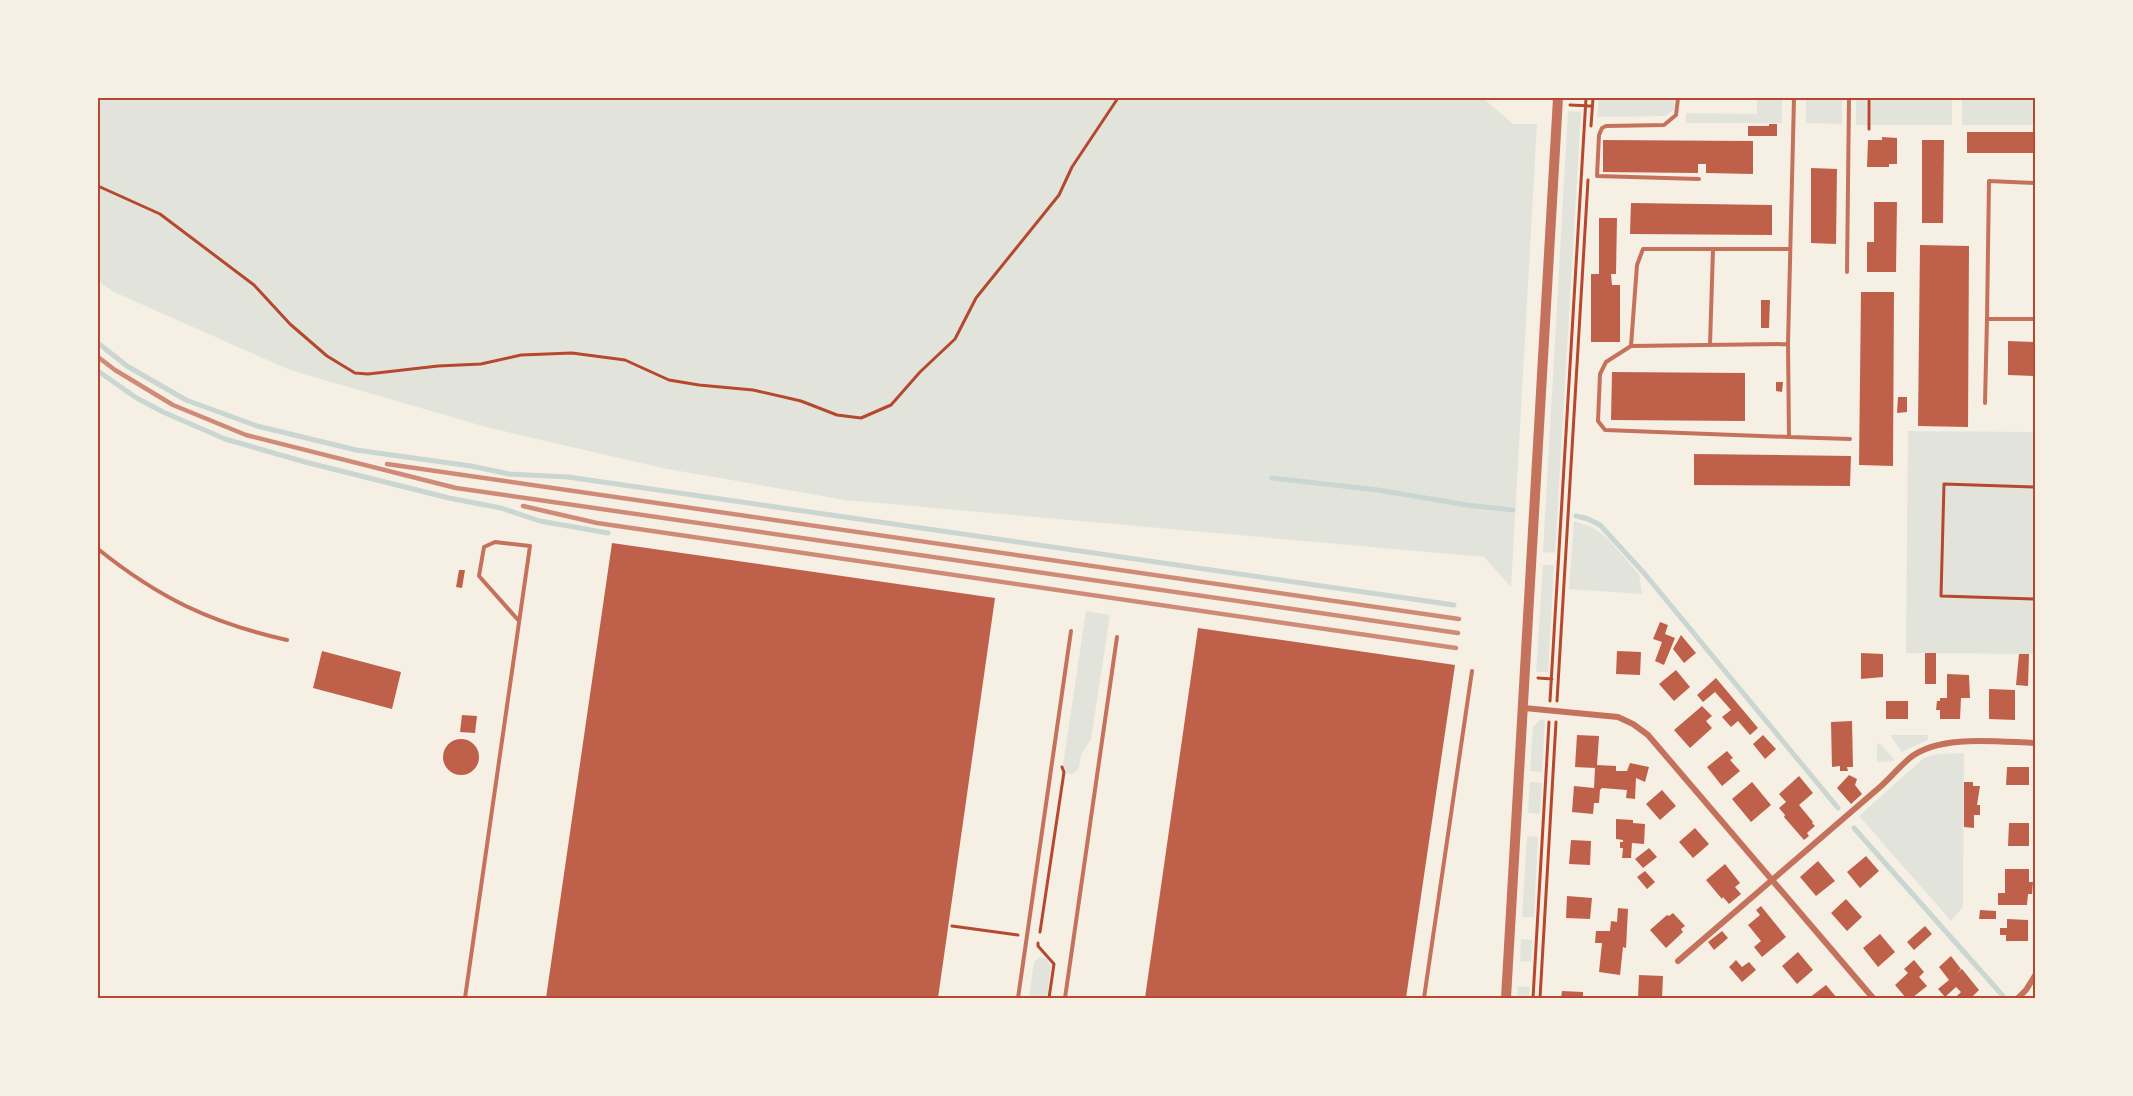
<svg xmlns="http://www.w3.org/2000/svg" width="2133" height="1096" font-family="'PT Sans',sans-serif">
<rect width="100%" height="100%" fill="#f6efe4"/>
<path fill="#e2e4dc" d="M98,98h1385l30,26h24l-26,463 -27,-30 -639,-57 -183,-32 -176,-41 -196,-57 -176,-78 -16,-11z
M1599,98h75v12l-9,6 -68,1z
M1757,98h25v25h-96v-10l71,1z
M1806,98h36v26l-36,-1z
M1856,98h10l1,27h-11z
M1871,98h81v27h-81z
M1962,98h73v27h-73z
M1568,111l13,1 -26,441 -12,-1z
M1908,431l127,1v222l-129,-1z
M1574,521l18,6 15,11 32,36 3,20 -73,-5z
M1543,565h11l-6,107h-12z
M1086,611l24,4 -19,124 -10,16 -2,13 -6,6 -6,-1 -4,-8z
M1545,719l-3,53 -12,-1 3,-44 7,-7z
M1890,735h38v5l-26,12z
M1879,743l16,17 -2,1 -16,1v-17z
M1964,753l-1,154 -12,14 -92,-105 65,-58 13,-4z
M1530,782l12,1 -2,31 -12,-1z
M1527,836l11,1 -4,80h-12z
M1521,939l11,1 -1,22 -11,-1z
M1040,957l7,2 4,8 -4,31h-18l5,-36z
M1518,986l12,1 -1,11h-12z"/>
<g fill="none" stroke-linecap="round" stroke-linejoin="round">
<path stroke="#c9d6d2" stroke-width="5" d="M98,343l29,23 59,34 71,26 99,24 115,16 38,8 59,3 886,128
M98,371l37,26 28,15 62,27 80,23 144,36 52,10 39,13 68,12
M1272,478l106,12 89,15 46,5
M1576,516l12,3 12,6 44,48 194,235
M1854,828l149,168"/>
</g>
<path fill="#bf614a" d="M1769,124h8v12h-29v-10h21z
M1967,132h69v21h-69z
M1882,137l15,1v26h-8v3h-22l1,-27h14z
M1603,140l150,1v33l-47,-1v-9h-8v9l-95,-1z
M1922,140h22l-1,83h-21z
M1811,168l26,1 -1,75 -25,-1z
M1874,202h23l-1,70h-29v-30h7z
M1631,203l141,2v30l-142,-1z
M1599,218h18l-1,56h-5l1,11h8v57h-29v-68h8z
M1920,245l49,1 -1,181 -50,-1z
M1861,292h33l-1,174 -34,-1z
M1761,300h9l-1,28h-8z
M2008,341l28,1v34l-28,-1z
M1612,372l133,1v48l-134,-1z
M1776,382h7l-1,10 -6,-1z
M1898,397h9v15l-10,1z
M1694,454l157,2 -1,30 -156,-1z
M612,543l383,55 -57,400h-392z
M459,570h6l-3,18 -6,-1z
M1660,622l8,3 -3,9 10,4 -11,27 -9,-4 7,-19 -9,-3z
M1198,628l257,37 -49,333h-261z
M1681,635l15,18 -12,10 -11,-14z
M322,651l79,21 -9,37 -79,-21z
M1617,651l24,1 -1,23 -24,-1z
M1861,653l22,1v23l-22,2z
M1925,653h11v31h-11z
M2019,654h10l-1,32 -12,-1z
M1676,670l14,17 -16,14 -15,-17z
M1947,674l22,1 1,23h-9l-1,21h-20v-9h-4l1,-9h3v-3h7z
M1716,678l42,50 -8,7 -12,-14 -7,6 -9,-10 9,-7 -16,-18 -12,10 -6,-7z
M1989,689l26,1v30l-26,-1z
M1886,701h22v18h-22z
M1702,706l10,10 -6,5 6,7 -22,20 -16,-18z
M462,715l15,1 -2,17 -15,-1z
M1852,721l1,46h-6l1,4h-8v-5l-8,1 -1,-45z
M1577,735l22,1 -2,29 19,1v5h11l3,-8 19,4 -4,15 -9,-4 -1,21 -9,-1 1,-8 -25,-2 -2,2 -1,13h-5l-1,11 -21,-2 2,-26 20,2 1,-20 -20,-1z
M1763,735l13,14 -11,10 -12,-15z
M443 757a18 18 0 1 1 36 0a18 18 0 1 1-36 0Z
M1727,751l6,7 -3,2 10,11 -18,15 -15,-19z
M2007,767h22v18h-23z
M1849,775l8,4 -2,6 7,9 -11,10 -14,-16z
M1799,776l14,17 -14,12 14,17 -1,1 3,3 -8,7 2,3 -5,4 -20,-23 1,-2 -6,-7 7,-6 -7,-8z
M1752,782l19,23 -20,17 -19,-23z
M1964,782h9v4h7l-3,19h3v10h-6v13l-10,-1z
M1662,790l14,16 -16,14 -14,-16z
M1616,819l17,1v3l12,1 -1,20 -12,-1 -1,15h-9l1,-10h-3v-6h3v-2l-7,-1z
M2009,823h20v23h-21z
M1695,828l14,16 -16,14 -14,-16z
M1571,840l20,1 -1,24 -21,-1z
M1649,848l8,9 -14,11 -8,-9z
M1866,856l13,15 -19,17 -13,-16z
M1818,861l17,20 -19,15 -16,-19z
M1725,864l15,19 -5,4 6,7 -12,10 -6,-7 -1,2 -16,-19z
M2005,869h24v13h4l-1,12h-4l-1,11h-29v-12h7z
M1645,871l10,11 -8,7 -10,-12z
M1567,896l25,2 -2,21 -24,-1z
M1846,899l16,18 -15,14 -16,-18z
M1761,906l25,31 -24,20 -8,-10 7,-6 -13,-16 12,-10 -4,-5z
M1618,908l10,1 -2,39 -3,-1 -3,28 -21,-3 3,-29h-7l1,-12h14l1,-10 6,1z
M1980,910l16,1v8h-17z
M1673,913l12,13 -4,3 2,3 -17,16 -16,-18 17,-15 2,1z
M2007,919l21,1v21h-22v-6h-6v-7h7z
M1925,926l7,8 -18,16 -7,-8z
M1722,931l6,7 -14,12 -6,-8z
M1880,934l15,18 -17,15 -15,-19z
M1798,952l15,18 -16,14 -15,-18z
M1951,956l10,13 -4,4 5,-4 17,21 -8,8h-16l6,-6 -5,-5 -11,10 -7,-8 11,-9 -10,-13z
M1736,960l6,7 7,-5 7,8 -14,12 -13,-15z
M1914,960l10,12 -5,5 8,9 -15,12h-6l-11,-13 13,-12 -4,-4z
M1639,975l24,1 -1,22h-24z
M1826,985l11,13h-28z
M1562,991l21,1v6h-22z"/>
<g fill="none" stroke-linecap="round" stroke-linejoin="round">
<path stroke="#b5482f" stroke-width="3" d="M1869,98v31
M1570,105l22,1
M1591,126l2,-28
M98,186l62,28 94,71 36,39 37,32 28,17 13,1 70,-8 43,-2 40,-9 51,-2 53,7 44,20 30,5 54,5 48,11 36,14 24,3 30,-13 29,-33 35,-33 21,-41 83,-103 13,-28 46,-69
M2036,487l-92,-3 -3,112 95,3
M1538,678l14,1
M1550,701l36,-603
M1557,701l31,-521
M952,926l66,9
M1040,932l24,-160 -2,-5
M1038,943v3l16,18 -5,34
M1533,998l16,-276
M1540,998l16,-276"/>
<path stroke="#c5725c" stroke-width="4" d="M1678,98l-2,17 -12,10 -58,1 -4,2 -3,7 -2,41 102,3
M1847,272l2,-174
M1987,319l2,-138 47,2
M1788,344l-157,2 -25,16 -6,12 -2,47 7,9 184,7 -1,-93 6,-246
M1710,345l3,-96
M1631,346l6,-81 6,-16h147
M1985,403l2,-84h49
M1789,437l61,2
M98,549c61,49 113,74 189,91
M465,998l65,-452 -35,-4 -11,5 -5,29 40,45
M1018,998l53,-367
M1065,998l52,-361
M1424,998l48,-327"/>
<path stroke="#c5725c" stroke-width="6" d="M1523,708l95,9 15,7 15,11 225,263
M1678,961l202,-174c10,-9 20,-21 31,-30 30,-23 88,-15 125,-14
M2018,998l8,-8 10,-16"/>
<path stroke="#c5725c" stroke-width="10" d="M1506,998l52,-900"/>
<path stroke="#cf8b77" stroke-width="4.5" d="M98,357l17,13 58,35 73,30 210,53 1002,145
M387,464l1072,155
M523,506l74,17 859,125"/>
</g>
<rect width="2133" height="1096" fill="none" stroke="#f6efe4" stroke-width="198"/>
<rect x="99" y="99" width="1935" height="898" fill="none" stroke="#b5482f" stroke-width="2"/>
</svg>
